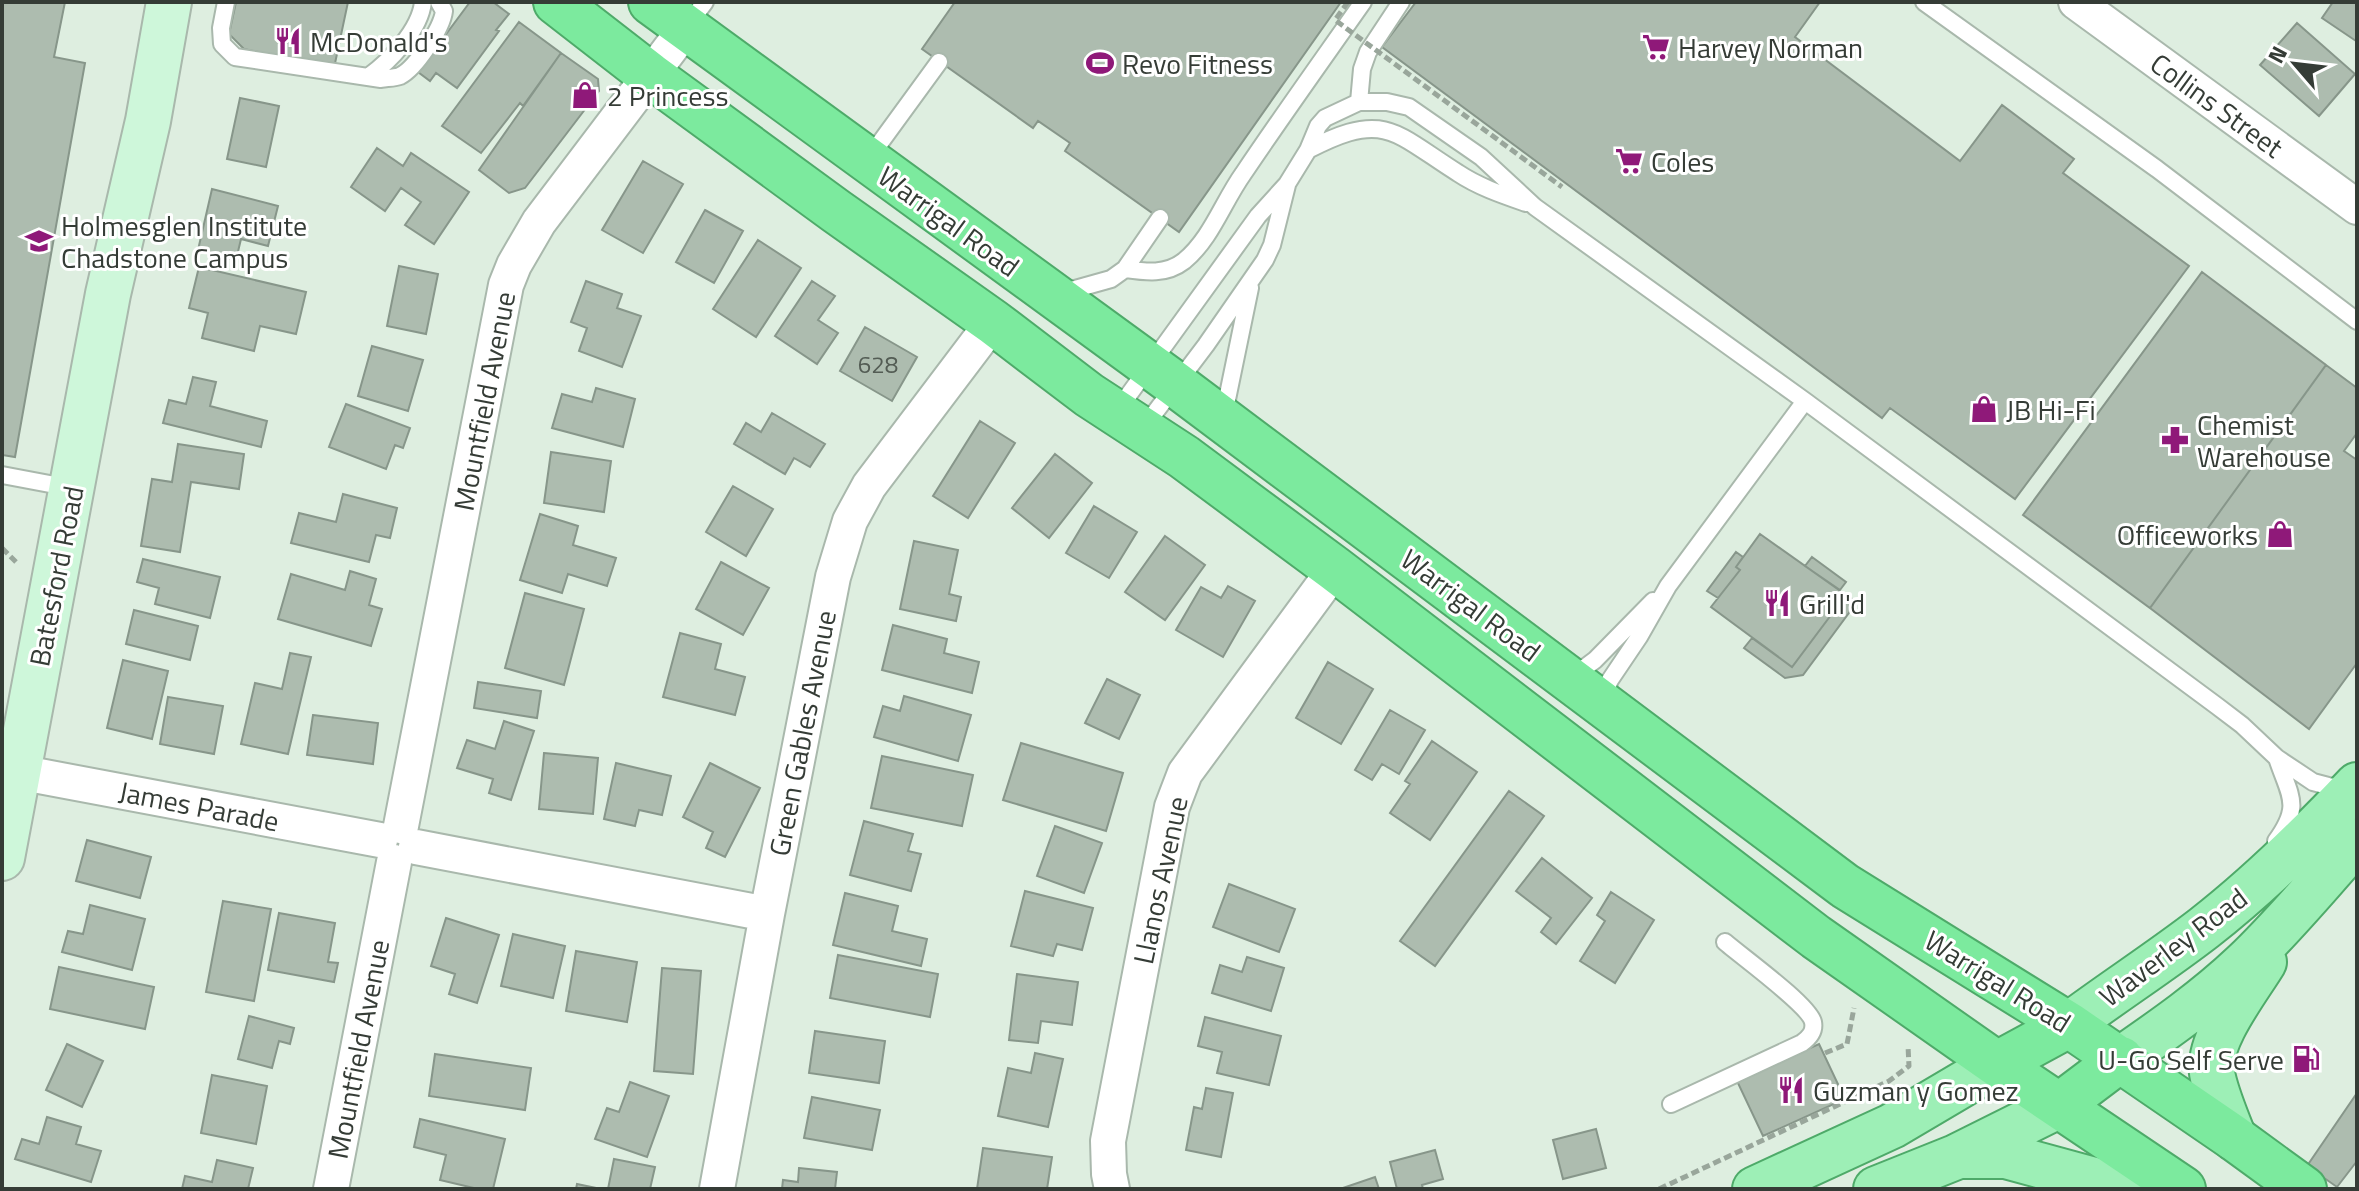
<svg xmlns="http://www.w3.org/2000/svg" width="2359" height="1191" font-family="'Titillium Web',sans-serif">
<rect width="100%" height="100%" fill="#deeee0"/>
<path fill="#adbcaf" stroke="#87968a" stroke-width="2" d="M2,2h63l-11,55 31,6 -70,394 -13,-2z
M236,2h112l-14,66 -90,-19 -15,-15z
M470,2h23l16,12 -13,16 3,1 -42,57 -21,-15 -6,8 -12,-9z
M955,2h386l-162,230 -114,-81 5,-8 -32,-22 -5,7 -111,-79z
M1416,2h404l-25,35 165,124 42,-56 72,54 -11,14 126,93 -174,233 -125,-91 -8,10 -500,-371z
M2333,2h24l-1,39 -34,-23z
M519,22l42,31 -38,53 -3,-3 -39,50 -39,-27z
M2297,23l58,51 -36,42 -59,-51z
M561,53l37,26 1,12 -74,97 -16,5 -30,-23z
M240,98l39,8 -13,61 -39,-8z
M377,148l26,18 8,-13 58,39 -35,52 -29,-19 16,-23 -20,-14 -16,23 -34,-24z
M643,161l40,23 -40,69 -41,-23z
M212,189l66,17 -10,40 -27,-7 -5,21 -38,-10z
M705,210l38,21 -29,52 -38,-21z
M758,240l43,28 -45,69 -43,-28z
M399,266l39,8 -12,60 -39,-8z
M199,267l107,25 -10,42 -36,-8 -6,25 -52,-13 6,-25 -19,-5z
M2202,272l124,93 -176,243 -127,-93z
M586,281l36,13 -5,14 24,8 -19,51 -43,-16 8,-23 -16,-6z
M812,281l23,15 -17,24 20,13 -21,31 -42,-28z
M865,327l52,30 -25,44 -52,-30z
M372,346l51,14 -15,51 -50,-15z
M2326,365l31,23v45l-13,18 13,9v203l-48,66 -159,-121z
M193,377l23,5 -6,24 57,15 -6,26 -98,-24 6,-23 17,4z
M596,388l39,11 -12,48 -71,-19 10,-34 30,8z
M346,404l64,24 -7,20 -8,-3 -9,24 -57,-22z
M772,413l53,31 -15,23 -16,-9 -9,16 -51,-30 12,-21 15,9z
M980,421l35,22 -47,75 -35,-22z
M178,444l66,10 -5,35 -48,-7 -11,70 -39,-6 11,-67 20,3z
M551,452l60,9 -7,51 -60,-9z
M1055,454l37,29 -43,55 -37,-30z
M733,486l40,23 -27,47 -40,-24z
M343,494l54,14 -7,30 -14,-3 -7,27 -78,-19 8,-30 37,9z
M1094,506l43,26 -28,46 -43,-25z
M540,514l38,12 -5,19 43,13 -9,28 -39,-12 -6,19 -42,-13z
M1760,534l86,61 -54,72 -81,-60 29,-37 -4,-3z
M1165,536l40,29 -40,55 -40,-28z
M914,541l44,9 -9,44 12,3 -5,24 -56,-12z
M1736,552l7,5 -7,10 4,3 -22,28 -11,-7z
M1812,557l34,25 -6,8 -35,-24z
M143,559l77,18 -10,41 -55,-14 4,-16 -22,-6z
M721,562l48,26 -26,47 -47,-26z
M350,571l26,8 -7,26 13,4 -11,37 -93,-27 13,-45 54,16z
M1228,586l27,15 -32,56 -47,-27 25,-43 20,11z
M525,593l59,16 -20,76 -59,-17z
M1846,595l11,7 -54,73 -18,3 -41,-30 8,-10 40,29z
M134,610l64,16 -8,34 -64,-16z
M893,625l54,14 -3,14 35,9 -7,31 -90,-23z
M680,633l41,11 -6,25 30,8 -10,38 -72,-18z
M290,653l21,4 -23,97 -47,-10 14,-61 27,6z
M123,660l45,11 -16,68 -45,-11z
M1328,662l45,27 -32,55 -45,-26z
M1107,679l33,16 -21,44 -34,-16z
M478,682l63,9 -4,27 -63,-10z
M904,696l67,19 -13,46 -84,-24 9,-31 17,5z
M168,697l55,9 -9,48 -54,-10z
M1390,710l35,20 -26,44 -17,-10 -10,16 -17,-10z
M313,715l65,8 -5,41 -66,-9z
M504,721l30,10 -23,69 -22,-7 4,-14 -36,-11 10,-28 28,9z
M1432,741l45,31 -47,68 -40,-27 20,-29 -5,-3z
M1021,743l102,30 -17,58 -103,-31z
M544,753l54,5 -5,56 -54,-5z
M882,756l91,19 -11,51 -91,-18z
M616,763l55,13 -9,39 -23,-5 -4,16 -31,-7z
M710,763l50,25 -35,69 -19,-9 7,-16 -30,-15z
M1509,791l35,25 -109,150 -35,-25z
M864,821l49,13 -5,17 13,3 -10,37 -61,-16z
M1055,826l47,17 -18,50 -47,-17z
M87,840l64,17 -11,41 -64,-17z
M1542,858l50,40 -36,46 -15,-12 10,-14 -35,-27z
M1229,884l66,25 -16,43 -66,-25z
M1025,891l68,17 -11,42 -25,-6 -4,12 -42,-10z
M1611,892l43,28 -39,63 -35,-22 25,-40 -8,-6z
M845,893l53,13 -6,25 35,8 -6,27 -88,-21z
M223,901l48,8 -17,92 -48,-9z
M90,905l55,14 -13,51 -70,-18 6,-21 15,3z
M279,913l56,10 -7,39 10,1 -4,19 -66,-12z
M446,918l53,17 -22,68 -28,-9 6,-20 -24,-8z
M513,934l52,12 -12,52 -52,-12z
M576,951l61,11 -10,60 -61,-11z
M838,955l100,19 -8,43 -100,-19z
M1247,957l37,11 -13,43 -59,-18 8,-28 22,7z
M59,967l95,20 -9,42 -95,-20z
M662,968l39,3 -8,103 -39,-3z
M1017,974l61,8 -6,43 -31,-4 -3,22 -29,-3z
M249,1016l45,12 -4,16 -11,-3 -7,27 -34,-9z
M1205,1017l76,19 -12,49 -52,-12 5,-21 -24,-6z
M815,1031l70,10 -6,42 -70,-10z
M67,1044l36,17 -21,46 -36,-17z
M1819,1044l26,55 -82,37 -26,-55z
M1035,1053l28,6 -15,68 -50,-11 10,-48 23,5z
M435,1054l96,14 -6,42 -96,-14z
M212,1075l55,11 -11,58 -55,-11z
M630,1082l39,14 -22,61 -52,-18 12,-31 12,4z
M1206,1088l27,5 -12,64 -35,-7 8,-43 8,2z
M2357,1093v68l-20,26 -30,-21z
M812,1097l68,13 -8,40 -68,-12z
M47,1117l34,10 -5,17 25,7 -10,31 -76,-23 7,-20 17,5z
M420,1119l85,20 -12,50h-15l-38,-9 6,-25 -32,-8z
M1596,1129l10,39 -43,11 -10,-39z
M983,1148l69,9 -5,32h-70z
M1435,1150l8,29 -21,6 1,4h-26l-7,-27z
M614,1159l41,8 -5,22h-42z
M217,1160l36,8 -5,21h-66l3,-13 27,6z
M799,1168l38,4 -2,17h-53l1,-9 15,2z
M1375,1177l4,12h-39z
M577,1184l24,5h-25z"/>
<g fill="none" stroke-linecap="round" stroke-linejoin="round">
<g stroke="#a9b8ac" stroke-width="20">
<path id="service" d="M226,2l-5,26 1,16 13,13 146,22c5,-1 14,-1 19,-3 16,-8 42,-48 44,-65l-5,-9
M1924,2l233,167 200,152
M687,26l18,-24
M368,77c22,-16 52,-47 55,-75
M1359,102l3,-33 6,-17 33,-50
M1308,150c77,-40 85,-18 150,23 21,14 45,22 68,30
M869,158l70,-96
M1125,269c21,3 41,6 59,-8 27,-22 39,-59 59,-87 39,-58 80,-115 120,-172
M1061,293l50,-14 14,-10 35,-51
M1117,411l141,-195 29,-32 21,-34 10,-24 7,-8 34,-16h28l22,5 72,50 54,50 270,194 412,305 25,19 35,33 36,24 19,5 15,-2
M1224,414l26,-126
M1144,427l62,-82 59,-85 7,-15 15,-60
M2,475l69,13
M1571,678l24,-18 58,-59
M1602,701l8,-21 29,-43 29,-51 137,-185
M2276,841c26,-36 14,-44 1,-83
M1671,1104l131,-61c7,-5 13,-11 11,-21 -4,-17 -72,-66 -88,-80"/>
</g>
<g stroke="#a9b8ac" stroke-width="38">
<path id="minor" d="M2076,2l281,205
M18,772l362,68
M401,826l105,-541 8,-20 25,-43 147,-194
M416,847l351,67
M331,1189l63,-327
M717,1189l50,-275 66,-337 17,-56 19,-35 124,-164
M1112,1189l-3,-15 -1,-33 64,-334 13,-34 150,-204"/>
</g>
<g stroke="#a9b8ac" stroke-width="48">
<path id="secondary" d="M2,858l106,-564 40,-173 21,-119"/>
</g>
<g stroke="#4eaa69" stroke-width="48">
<path id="primary" d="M2069,1025c44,-33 91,-63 135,-97 55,-43 105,-92 153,-143
M2121,1059c42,-29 85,-59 123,-95 40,-38 75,-81 113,-123
M2234,1138c-8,-21 -18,-43 -22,-65 -5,-33 35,-83 52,-111
M1961,1156h45l121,33
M1755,1189l137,-63 105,-62
M1876,1189l80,-32 104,-52"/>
</g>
<g stroke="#4eaa69" stroke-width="48">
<path id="trunk" d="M556,2l94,73 186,136 157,111 96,73 95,62 151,112 481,368 181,127 186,125
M651,2l524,382 670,502 224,139 165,113 70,51
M1997,1064l72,-39
M2060,1105l61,-46"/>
</g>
<path stroke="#99a69b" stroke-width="5" stroke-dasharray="8 4" stroke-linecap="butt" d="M2,548l14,14
M1825,1053l22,-9 7,-36
M1659,1189l230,-108 20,-15 -1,-20"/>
<use href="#service" stroke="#fff" stroke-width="16"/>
<use href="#minor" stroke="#fff" stroke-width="34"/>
<use href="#secondary" stroke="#cef7da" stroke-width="44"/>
<use href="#primary" stroke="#9defb6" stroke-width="44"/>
<use href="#trunk" stroke="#7cea9e" stroke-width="44"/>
<path stroke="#99a69b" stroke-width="5" stroke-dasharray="8 4" stroke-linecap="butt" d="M1348,2l-13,18 227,167"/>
</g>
<defs>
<g id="restaurant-bare" transform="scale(2.16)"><path d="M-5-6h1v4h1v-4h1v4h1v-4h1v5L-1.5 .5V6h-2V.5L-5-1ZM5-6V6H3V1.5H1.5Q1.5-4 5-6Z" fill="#8f1979" stroke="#fff" stroke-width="2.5" paint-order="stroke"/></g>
<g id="supermarket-bare" transform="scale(2.16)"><path d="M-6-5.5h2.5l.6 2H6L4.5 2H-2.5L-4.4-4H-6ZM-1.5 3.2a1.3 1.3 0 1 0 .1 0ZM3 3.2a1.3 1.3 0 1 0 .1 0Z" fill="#8f1979" stroke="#fff" stroke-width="2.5" paint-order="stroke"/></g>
<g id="stadium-bare" transform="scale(2.16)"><path d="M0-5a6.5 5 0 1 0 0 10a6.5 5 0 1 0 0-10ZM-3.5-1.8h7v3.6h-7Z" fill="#8f1979" stroke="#fff" stroke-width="2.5" paint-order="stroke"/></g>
<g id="shop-bare" transform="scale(2.16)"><path d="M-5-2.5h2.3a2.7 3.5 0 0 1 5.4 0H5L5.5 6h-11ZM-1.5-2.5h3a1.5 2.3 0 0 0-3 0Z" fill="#8f1979" stroke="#fff" stroke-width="2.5" paint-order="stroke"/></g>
<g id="university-bare" transform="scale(2.16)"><path d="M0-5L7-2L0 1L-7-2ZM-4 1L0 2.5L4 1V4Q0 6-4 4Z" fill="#8f1979" stroke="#fff" stroke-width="2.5" paint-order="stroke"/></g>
<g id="pharmacy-bare" transform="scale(2.16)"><path d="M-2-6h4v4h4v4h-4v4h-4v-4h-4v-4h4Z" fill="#8f1979" stroke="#fff" stroke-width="2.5" paint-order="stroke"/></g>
<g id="fuel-bare" transform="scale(2.16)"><path d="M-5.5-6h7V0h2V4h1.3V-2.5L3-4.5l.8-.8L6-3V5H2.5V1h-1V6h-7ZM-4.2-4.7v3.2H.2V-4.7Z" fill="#8f1979" stroke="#fff" stroke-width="2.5" paint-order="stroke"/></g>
</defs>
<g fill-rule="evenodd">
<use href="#restaurant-bare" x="288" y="41"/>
<use href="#supermarket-bare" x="1656" y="47"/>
<use href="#stadium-bare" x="1100" y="63"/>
<use href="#shop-bare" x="585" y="95"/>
<use href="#supermarket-bare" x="1629" y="161"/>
<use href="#university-bare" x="39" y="241"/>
<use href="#shop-bare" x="1984" y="409"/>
<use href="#pharmacy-bare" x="2175" y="440"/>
<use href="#shop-bare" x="2280" y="534"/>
<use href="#restaurant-bare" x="1777" y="603"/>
<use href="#fuel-bare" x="2306" y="1059"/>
<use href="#restaurant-bare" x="1791" y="1090"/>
</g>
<g text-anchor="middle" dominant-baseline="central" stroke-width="6" stroke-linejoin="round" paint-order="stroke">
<g font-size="24" fill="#535c54">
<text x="878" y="364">628</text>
</g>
<g font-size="28" fill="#353c36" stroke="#fff" text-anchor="start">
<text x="310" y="41">McDonald's</text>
<text x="1678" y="47">Harvey Norman</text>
<text x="1122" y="63">Revo Fitness</text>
<text x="607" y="95">2 Princess</text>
<text x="1651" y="161">Coles</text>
<text x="61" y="225">Holmesglen Institute<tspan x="61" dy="32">Chadstone Campus</tspan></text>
<text x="2006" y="409">JB Hi-Fi</text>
<text x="2197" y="424">Chemist<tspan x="2197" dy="32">Warehouse</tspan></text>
<text x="2258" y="534" text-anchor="end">Officeworks</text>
<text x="1799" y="603">Grill'd</text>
<text x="2284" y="1059" text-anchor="end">U-Go Self Serve</text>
<text x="1813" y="1090">Guzman y Gomez</text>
</g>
<g font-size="28" fill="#353c36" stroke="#fff">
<text transform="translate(2217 105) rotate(36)">Collins Street</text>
<text transform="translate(949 221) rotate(36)">Warrigal Road</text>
<text transform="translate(484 401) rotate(-79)">Mountfield Avenue</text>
<text transform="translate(56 576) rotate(-79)">Batesford Road</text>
<text transform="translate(1471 605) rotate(37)">Warrigal Road</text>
<text transform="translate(802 733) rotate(-79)">Green Gables Avenue</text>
<text transform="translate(199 806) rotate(11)">James Parade</text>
<text transform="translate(1160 880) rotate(-78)">Llanos Avenue</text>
<text transform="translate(2173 947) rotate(-37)">Waverley Road</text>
<text transform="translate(1998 981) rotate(32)">Warrigal Road</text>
<text transform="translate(358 1049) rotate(-79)">Mountfield Avenue</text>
</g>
</g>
<rect width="2359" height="1191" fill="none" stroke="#353c36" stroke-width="8"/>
<g transform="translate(2295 64) rotate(298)" stroke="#ffffff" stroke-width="6" paint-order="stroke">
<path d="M0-6L14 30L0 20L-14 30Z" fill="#353c36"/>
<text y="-12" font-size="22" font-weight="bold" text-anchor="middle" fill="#353c36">N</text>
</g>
</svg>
